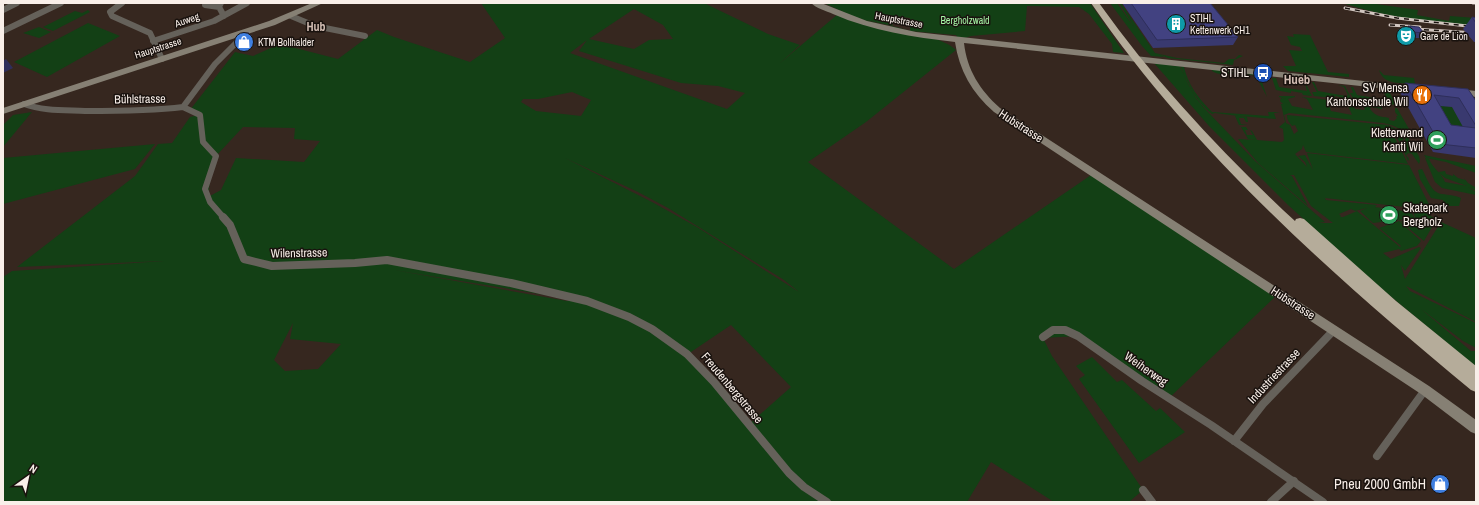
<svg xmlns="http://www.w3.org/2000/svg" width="1479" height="505" font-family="'Archivo Narrow',sans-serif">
<rect width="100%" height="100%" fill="#36271f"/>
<path fill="#134015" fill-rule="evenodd" d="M481,3h223l64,31 32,11 -21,19 59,-50c25,6 103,20 118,36l-90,72 -58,40 146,107 140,-96 184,121 -110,105 -90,-63 -35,2 9,18 91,134 -14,12h-75l-63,-40 -24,40h-964v-225l9,-6 152,-10 -147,6 118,-91 23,-32 14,-1 18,-26 9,-2 -9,-5 45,-58 18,4 27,-12 58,15 39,-29 17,7 76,25 35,-24zM634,9l29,16 10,14 -24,1 -15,9 -45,-10zM587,40l-8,11 102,32 37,3 27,7 -18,16 -157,-56zM572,92l19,8 -10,16 -45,-5 -15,-9 2,-3h15zM243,127l52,1 -1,11 26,2 -16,21 -68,-4 -15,32 -13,7 3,-24 5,-17zM565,158l73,34 30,16 116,72 15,12 -102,-65 -45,-25zM394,270l189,31h-16zM293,323l-3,16 51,5 -23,25 -33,2 -11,-11zM731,325l60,62 -43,38 -60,-71z
M824,3h266l34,50 -11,-1 -1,-8 -23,-30 -10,-7 -52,-1 -2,25 -54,5 -12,4 -3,-5 -46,-4v-13l-16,-2 -2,12 -40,-12z
M1110,3h7l17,24 -15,-24h2l34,50 22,5 47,5 5,-4h6l4,-4 4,1 -9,4 -1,5 -65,-7 -9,-4 5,3 -13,-1 -9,-10z
M1342,3h27l49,7 -1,5 32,6 1,-5 26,2 -2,8c-45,-4 -89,-9 -132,-23z
M88,10l2,2 -37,19 -10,-4 32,-16 7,2z
M88,23l32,13 -73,41 -33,-15z
M39,27l12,5 -12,6 -16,-5z
M1293,34l17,1 18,37 21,2v3l-61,-6 -5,-5h13l-7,-16 13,1 -2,-4 -9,-2 -4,-9 7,1z
M1154,63l18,2 1,1 6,-1 17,33 9,11 50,52 70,61 -7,1h15l-22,-17 -17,-31h-4l2,1 16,30 -50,-43 -20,-24 18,1 -8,-1 -7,-12h5l2,3h-3l2,5h6l-3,-5 2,1 5,9 25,2 2,-2 -1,-11 -4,-2 6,-5 -4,-18h2l-3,-3 1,-3 5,1 -7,-2v-1h16v1l-7,2 4,7 21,4 -6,-11 -5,-2 36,4v1l-7,-1 -3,2 3,1 -2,1 2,6 21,4 -5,-12h-4l-2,-2 11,1 3,7 10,1 -3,-7 19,2 1,4 -11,-2 -1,2c6,8 10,7 19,9v2l5,1 3,-3 -1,-2h2l-3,-4v-4h2l12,21v11l10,16 1,5 -1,3 -7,-10 -3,-1 -3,2 3,4 -1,2 -6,-14 5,-12c-6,-7 -15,-10 -24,-12l-94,-10 -5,2 2,8 4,2 4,9 4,-3 -3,-6 -3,1c-3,-4 -5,-6 -5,-11l101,10 15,7 2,4 -4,8 -5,-7 -2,-1 14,28 -102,-12 -3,-7 -1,4 -7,5 12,13 -2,-5 -7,-6 7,-1 8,15 -6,-17 102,12 23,45 -107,-12 1,2 51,5 -2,2 36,5 4,6 -42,5 -13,-12 7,-3 -12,3 -4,-2 -12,5 2,2 -1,1h3l14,-6 43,36 1,-1 -22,-18 20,-7 22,20 -4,5 -16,5 -2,-2 -16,4 8,6 28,-12 2,1 -16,23 -4,-6 4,14 36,-57 35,16v84l-70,-36 4,5 66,32v25l-13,-7 -42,-32 50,42h5v16l-104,-86 -84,-76 -79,-79z
M1180,65l4,2c4,18 15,32 28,45l57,4 -1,-4h12l-6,1 2,6 -36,-3 7,1 1,5h-2l-2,-4h-5l2,6 6,1h-8l-4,-9h3l-23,-3 -3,1c-16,-12 -25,-31 -32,-49z
M1212,69l55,7h-7l7,21 -11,-21c-6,-1 -13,-3 -19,-3 -8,1 -18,3 -25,-2z
M1379,70l5,5 30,3 1,6c-14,-1 -32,1 -36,-14z
M1272,78h4l3,9 28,4 -2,-8 -5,-1 -1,-1 6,1 7,14 -9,-1 -1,-2 -11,-2v2l-15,-3z
M1312,82h2l4,9 28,5 2,-1 -4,-8 -6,-2 7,1 7,14 -17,-4v2l-21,-2 -2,-4h5z
M1351,87h2l4,8 31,5 -5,-9 -5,-2 11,2 7,14 -17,-2 -1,-2h-5l1,1 -20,-2 -4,-7h3z
M1427,104l25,3 18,30 -27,-3z
M32,112l-29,35v-22l10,-10z
M155,144l-20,25 -132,35v-46z
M1424,155l52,11v7l-30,-11 -20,-4z
M1425,158l4,1c4,10 13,14 16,23l22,4 -22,-8 -7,-6 7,-1 1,3 7,2v-2l5,4 7,2 -1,-2 4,5 7,4 1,4 -8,-4 8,5v3l-34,-7 -7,-6z
M1422,169c5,9 9,24 20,25 7,1 12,1 19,4l-2,8h-10l-5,-2 -1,-4 -12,-2 -11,-19 -2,-9z
M1413,212l13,1 8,5 -3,7 -23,-5 8,-1z
M1400,221l32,6 -8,14z
M1092,357l25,25 5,-2 34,31 4,-3 25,24 -46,31 -60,-84 6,-4 -9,-9z"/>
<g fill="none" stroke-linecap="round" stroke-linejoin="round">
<path stroke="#65615a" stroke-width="6" d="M122,3l-12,9 2,4 38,17 12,26
M221,3l-2,4 5,9
M205,5l14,2
M3,10l14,-7
M291,16l24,10 50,10
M3,31l58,-28
M153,41l61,-20 33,-18
M24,104c19,7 41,6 61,7 32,0 66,0 98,-4l32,-43 28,-28
M183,107l17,8 3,27 13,14 -11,33 5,13 14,16"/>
<path stroke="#65615a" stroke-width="8" d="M223,217l7,8 14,34 28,7 83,-3 32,-3 124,23 76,18 42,16 23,12 35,25 27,28 75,91 15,14 23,15
M1043,337l10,-7h12l13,6 64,45 69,44 112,77
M1234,441l29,-37 71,-74
M1377,456l48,-66
M1143,490l9,12
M1271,502l23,-21"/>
<path fill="#868074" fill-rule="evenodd" d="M312,3h11l-48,22 -272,89v-6l266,-87z
M811,3h10l46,18 49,11 503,55 2,2 -2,2 -3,1 -452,-49c3,27 16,47 36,65l429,278 47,34v14l-5,-2 -50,-38 -427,-282c-22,-19 -35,-42 -39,-70 -42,-5 -83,-11 -122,-28 -7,-3 -17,-6 -22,-11z
M1457,89l19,2v6l-22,-3 -2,-2 2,-2z"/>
<path fill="#b5ac9a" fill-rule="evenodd" d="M1091,3h8c54,76 117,143 184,207l12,11 1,-2 4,-1 4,1 92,82 80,65v26l-5,-2c-139,-115 -277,-237 -380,-387z"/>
<g stroke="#d2c7c1" stroke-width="3">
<path id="rail" d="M1473,3h3
M1345,8l52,10 79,9
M1390,25l30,2
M1414,29l62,4"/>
</g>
<use href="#rail" stroke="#19120e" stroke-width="1.5" stroke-dasharray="5" stroke-linecap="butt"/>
</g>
<path fill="#39396f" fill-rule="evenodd" d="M1122,3h88l28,34 -5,8 -80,3z
M1472,17l4,1v24h-2l-11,-13z
M1408,26l16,7 -4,5h-12l-4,-6z
M252,39l-8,8 -4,-1 -3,-6z
M1405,83l71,18v57l-43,-6 -34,-61zM1440,106l12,1 11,20 -12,-2z"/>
<path fill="#2e2e5a" d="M249,33l3,6 -8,8 -3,-6z
M6,59l7,9 -10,5v-12z"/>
<path fill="#424281" stroke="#2e2e5a" d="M1131,3h79l28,34 -81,3z
M1472,17l4,1v5z
M1408,26l11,1 5,6 -11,-1z
M244,33h5l-8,8 -4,-1z
M1405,83l63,6 8,12v25l-17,-28 -25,-3 17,30 25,3v20l-36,-4z"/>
<defs>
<g id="building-disc" transform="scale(1)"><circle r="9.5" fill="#0f9aa8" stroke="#19120e"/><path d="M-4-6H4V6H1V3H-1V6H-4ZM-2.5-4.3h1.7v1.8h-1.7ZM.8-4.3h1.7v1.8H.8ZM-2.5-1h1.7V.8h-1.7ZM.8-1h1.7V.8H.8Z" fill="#fff"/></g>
<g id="theatre-disc" transform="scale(1)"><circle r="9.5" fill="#0f9aa8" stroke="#19120e"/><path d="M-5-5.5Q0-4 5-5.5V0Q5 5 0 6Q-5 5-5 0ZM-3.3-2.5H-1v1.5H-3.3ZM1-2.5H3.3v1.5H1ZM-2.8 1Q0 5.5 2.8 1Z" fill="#fff"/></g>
<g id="shop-disc" transform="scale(1)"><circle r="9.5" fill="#3f7fe0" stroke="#19120e"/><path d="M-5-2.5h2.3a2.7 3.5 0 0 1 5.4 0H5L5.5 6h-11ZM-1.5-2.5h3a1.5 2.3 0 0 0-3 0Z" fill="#fff"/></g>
<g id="bus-disc" transform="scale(1)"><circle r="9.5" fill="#1a4fb4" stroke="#19120e"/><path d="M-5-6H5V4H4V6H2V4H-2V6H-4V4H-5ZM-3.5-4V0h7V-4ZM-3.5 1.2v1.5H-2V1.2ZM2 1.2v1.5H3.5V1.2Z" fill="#fff"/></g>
<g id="restaurant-disc" transform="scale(1)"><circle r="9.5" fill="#e8710a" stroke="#19120e"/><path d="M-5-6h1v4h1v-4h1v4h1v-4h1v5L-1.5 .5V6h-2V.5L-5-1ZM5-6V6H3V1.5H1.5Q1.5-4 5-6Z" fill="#fff"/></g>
<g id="stadium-disc" transform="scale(1)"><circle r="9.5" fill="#2e9e5b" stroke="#19120e"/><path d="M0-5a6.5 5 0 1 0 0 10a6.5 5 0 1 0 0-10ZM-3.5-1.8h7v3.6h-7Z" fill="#fff"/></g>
</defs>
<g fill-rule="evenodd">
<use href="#building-disc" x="1176" y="24"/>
<use href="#theatre-disc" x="1406" y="36"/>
<use href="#shop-disc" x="244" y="42"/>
<use href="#bus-disc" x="1263" y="73"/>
<use href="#restaurant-disc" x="1422" y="95"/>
<use href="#stadium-disc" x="1437" y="140"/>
<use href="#stadium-disc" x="1389" y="215"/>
<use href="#shop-disc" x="1440" y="484"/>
</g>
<g text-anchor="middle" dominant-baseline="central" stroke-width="3" stroke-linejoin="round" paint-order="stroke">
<g font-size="10" fill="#f9efe9" stroke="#19120e" text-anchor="start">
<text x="1190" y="18">STIHL<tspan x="1190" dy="12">Kettenwerk CH1</tspan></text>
<text x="1420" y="36">Gare de Lion</text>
<text x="258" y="42">KTM Bollhalder</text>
</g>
<g font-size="10" fill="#f9efe9" stroke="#19120e">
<text transform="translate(187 20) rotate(-19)">Auweg</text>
<text transform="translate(899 20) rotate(11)">Hauptstrasse</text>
<text transform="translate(158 48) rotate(-18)">Hauptstrasse</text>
</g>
<g font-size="10" fill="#a7f6a6" stroke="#19120e">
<text x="965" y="20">Bergholzwald</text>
</g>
<g font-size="12" font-weight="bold" fill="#d1bcb2" stroke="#19120e">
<text x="316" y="27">Hub</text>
</g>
<g font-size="12" fill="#f9efe9" stroke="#19120e" text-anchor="end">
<text x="1249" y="73">STIHL</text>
<text x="1408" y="88">SV Mensa<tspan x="1408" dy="14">Kantonsschule Wil</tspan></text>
<text x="1423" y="133">Kletterwand<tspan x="1423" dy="14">Kanti Wil</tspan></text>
<text x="1403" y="208" text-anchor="start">Skatepark<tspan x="1403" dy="14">Bergholz</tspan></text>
</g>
<g font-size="12" fill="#f9efe9" stroke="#19120e">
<text transform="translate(140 99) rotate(-1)">Bühlstrasse</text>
<text transform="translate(1021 126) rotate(33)">Hubstrasse</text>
<text transform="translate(299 253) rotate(-1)">Wilenstrasse</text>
<text transform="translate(1293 303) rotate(33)">Hubstrasse</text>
<text transform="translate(1146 369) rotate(35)">Weiherweg</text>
<text transform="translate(1274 376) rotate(-47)">Industriestrasse</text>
<text transform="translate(732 388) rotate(50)">Freudenbergstrasse</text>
</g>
<g font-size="13" font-weight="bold" fill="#d1bcb2" stroke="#19120e">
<text x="1297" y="79">Hueb</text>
</g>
<g font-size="14" fill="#f9efe9" stroke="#19120e" text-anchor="end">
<text x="1426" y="484">Pneu 2000 GmbH</text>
</g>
</g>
<rect width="1479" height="505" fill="none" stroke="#f9efe9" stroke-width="8"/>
<g transform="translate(28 477) rotate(33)" stroke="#19120e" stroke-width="3" paint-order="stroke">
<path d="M0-3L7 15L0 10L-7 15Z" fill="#f9efe9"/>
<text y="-6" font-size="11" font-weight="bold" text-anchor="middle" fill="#f9efe9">N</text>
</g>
</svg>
